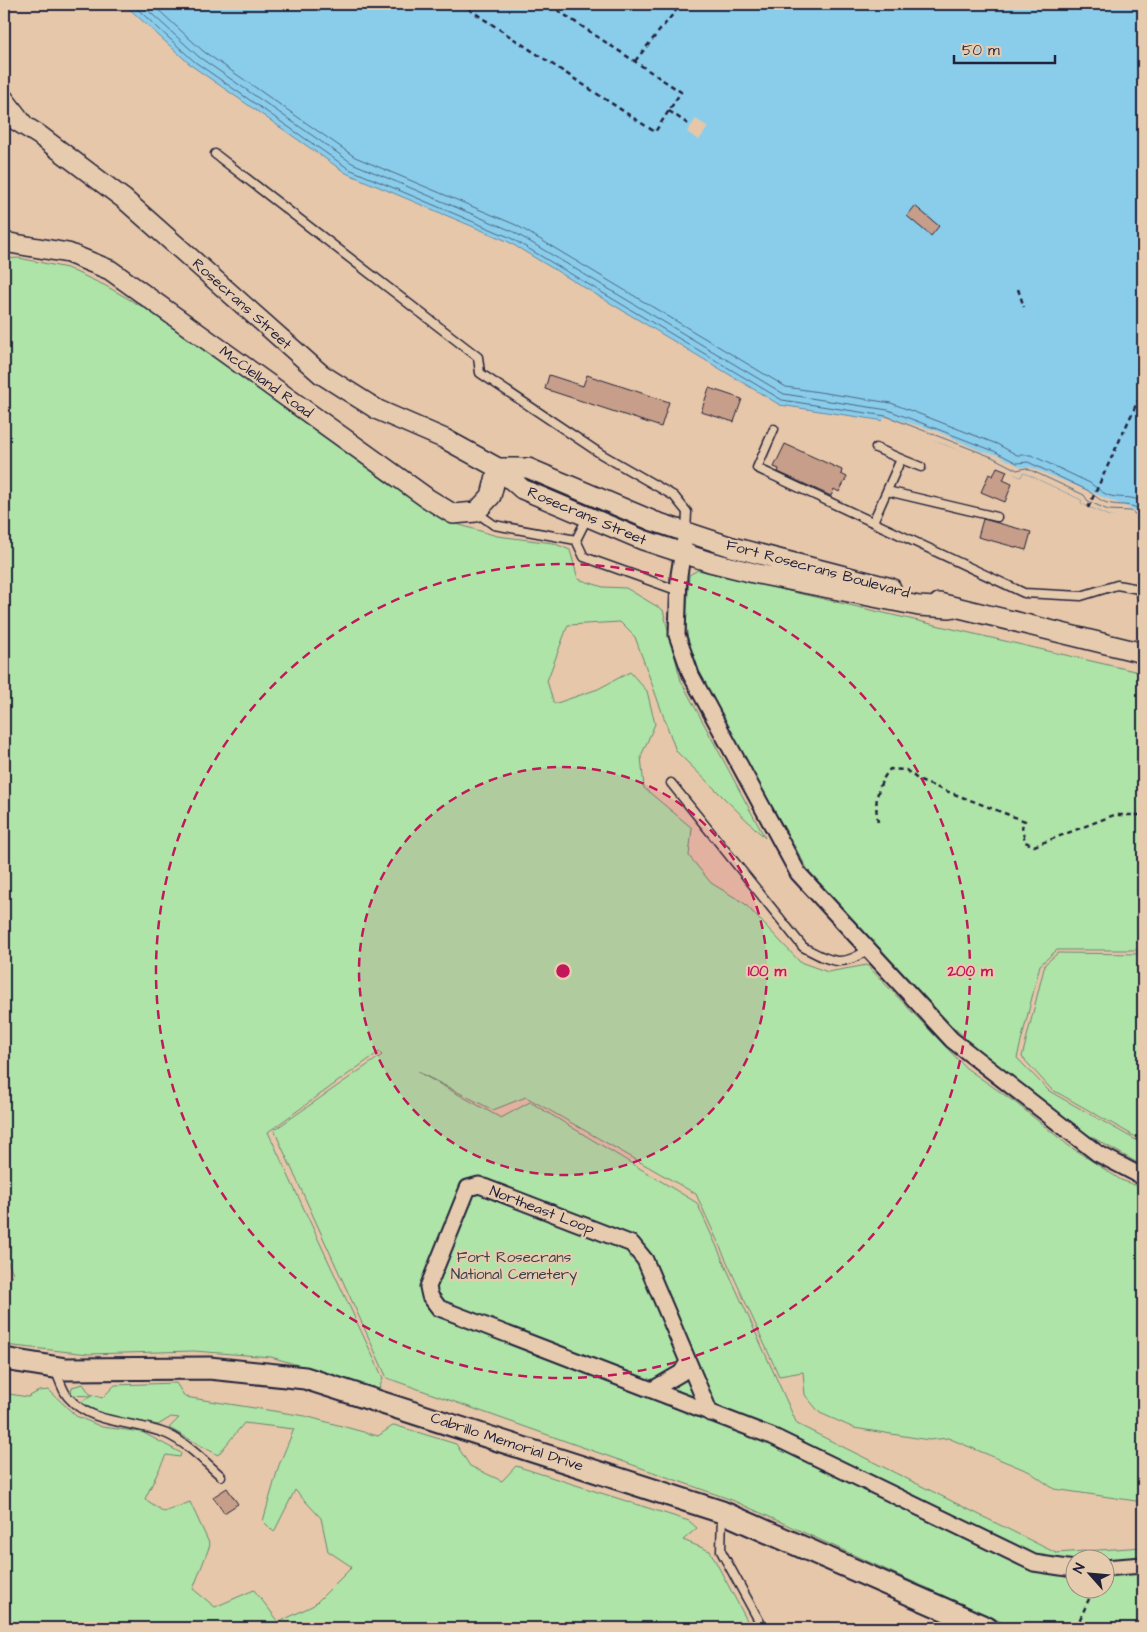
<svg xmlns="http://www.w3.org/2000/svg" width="1147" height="1632" font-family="'Architects Daughter',sans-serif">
<rect width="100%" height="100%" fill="#e7c7aa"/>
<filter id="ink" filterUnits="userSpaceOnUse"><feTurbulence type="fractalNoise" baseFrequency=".02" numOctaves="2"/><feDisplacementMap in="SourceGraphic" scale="10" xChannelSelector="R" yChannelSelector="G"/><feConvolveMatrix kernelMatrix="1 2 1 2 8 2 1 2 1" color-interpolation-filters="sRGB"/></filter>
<g filter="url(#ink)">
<path fill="#aee4a7" stroke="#688371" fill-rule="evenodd" d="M19,258l48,10 39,18 42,24 241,174 61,38 47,14 56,7 17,7 8,29 25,8 23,1 37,22 18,71 84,157 -89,-87 -41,-114 -15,-15 -52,3 -21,56 7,23 44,-15 32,-17 17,19 8,33 -14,32 3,32 48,40 -3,28 22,27 33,20 56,59 28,10 39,-7 99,103 50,35 53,43 52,34 22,8v314l-89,-13 -24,-17 -82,-34 -19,2 -75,-12 -34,-15 -15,-18 -2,-23 -24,4 -83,-182 -170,-97 -33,13 -75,-38 83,46 29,-16 167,101 100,221 259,129 87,-6v81h-128l-283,-128 -345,-122 -113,-248 108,-75 -3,-3 -111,80 115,246 -4,11 -108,-32 -77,-6 -105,3 -85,-9v-51l9,-21 -9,-19v-995zM1074,1560h30v30h-30z
M698,570l445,103v277h-86l-17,15 -23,93 32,33 94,53v22l-69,-39 -80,-62 -44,-41 -142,-154 -101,-179 -17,-39 -4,-26 3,-51z
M1058,953l85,1v187l-92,-52 -29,-32 23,-93z
M176,1383l9,14 120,19 73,20 16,-11 62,19 14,22 32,15 14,-15 173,55 8,7 -14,12 27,11 41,77h-747v-217l5,-17 19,3 11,-6 10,-1 27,26 26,11 40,5 39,21 -1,4 -14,-2 -21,44 19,13 26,-10 20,43 -17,44 22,18 39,-17 25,32 35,-17 38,-38 -24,-16 -7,-33 -26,-28 -21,42 -11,-11 16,-56 15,-36 -50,-6 -26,32 -49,-27 10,-10 -8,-1 -13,8 -60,-11 -18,-12 12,-6 -21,-1 1,-8 11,-3 7,10 12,4 13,-13z"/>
<path fill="#8acdeb" stroke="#6089a5" d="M124,4h1019v523l-13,-11 -23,-1 -26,-12 1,-3 -59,-28 -2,5 -31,-15 -105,-41 -105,-16 -273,-164 -161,-68 -154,-107z"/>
<path fill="#e7c7aa" d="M696,119l12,8 -9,13 -12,-8z
M885,416l49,14 47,21 17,4 23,12h9l95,39 18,9v14l-14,-11 -22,-3 -26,-12 1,-3 -59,-28 -2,5 -75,-32 -64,-22z"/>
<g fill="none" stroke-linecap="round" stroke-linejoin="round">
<path stroke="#4c6681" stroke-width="1" d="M132,4l63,58 154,107 160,68 273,163 104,16 106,41 25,13 9,-2 58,27 4,6 20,9 23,1 12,9
M141,4l58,53 153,106 160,68 272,163 104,16 106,41 23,12 11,-1 59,28c7,5 15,13 25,14 13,2 20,-1 31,8
M152,4l51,47 152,106 161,68 270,162 105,16 106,41 20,11h14l59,28c7,5 13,11 21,13 12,3 22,-1 32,7"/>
</g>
<path fill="#c79e89" stroke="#22223b" d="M915,206l24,20 -8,10 -24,-20z
M549,375l34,11 4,-11 82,27 -8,25 -116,-38z
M709,388l33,11 -8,23 -33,-10z
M785,444l57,26 -1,4 6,3 -8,15 -5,-3 -3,7 -53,-24 1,-3 -5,-2z
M997,467l10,4 -4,9 9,4 -7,18 -24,-10 8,-18 4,2z
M983,519l48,13 -5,18 -48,-13z
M227,1488l11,16 -14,9 -11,-16z"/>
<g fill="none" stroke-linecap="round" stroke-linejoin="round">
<g stroke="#22223b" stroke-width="11">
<path id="service" d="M4,90l23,30
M215,154l263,203 2,16 121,81 73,42 13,16 -1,20
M774,429l-17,39 267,125 57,3 36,-11 22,4 4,10
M901,459l20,8
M887,491l110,26
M476,512l18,13 82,15 11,-22
M873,522l28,-63 -25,-11
M576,540l8,17 95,34
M671,783l132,164c27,14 39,22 65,2
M55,1369c4,9 7,21 13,28 25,29 66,23 99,37 20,9 38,28 54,42
M722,1513l-1,38 42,77"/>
</g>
<g stroke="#22223b" stroke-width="19">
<path id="minor" d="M686,532l-7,43 -2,60 14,40 107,198 154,167 145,113 46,24
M652,1390l29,-17 7,-11
M710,1413l-65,-153 -13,-16 -153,-59 -11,3 -40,99 2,9 9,12 335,129 260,126 40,6
M1104,1568l39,-3"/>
</g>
<g stroke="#22223b" stroke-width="22">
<path id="tertiary" d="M4,113l35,22 85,64 197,175 57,36 67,29 53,29 24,21 121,51 67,22 48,12 161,32 31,2
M4,242l64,11 42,17 317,228 26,16 23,-2 15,-16 7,-28
M498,468h30l125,53 79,26 159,41
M939,603l204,50"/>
</g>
<g stroke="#22223b" stroke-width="25">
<path id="secondary" d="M4,1359l62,10 143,-1 96,10 417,134 265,116"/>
</g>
<path stroke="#22223b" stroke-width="2.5" stroke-dasharray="5 4" stroke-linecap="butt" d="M461,4l194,128 26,-40 -133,-88
M635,61l43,-53
M669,111l22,15
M1018,289l6,18
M1088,508l55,-118
M878,822c-4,-20 -1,-37 12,-53l16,1 14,11 105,40 -3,6 3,15 9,4 80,-31h29
M1076,1628l17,-38"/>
<use href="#service" stroke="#e7cbae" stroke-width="8"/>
<use href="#minor" stroke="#e7cbae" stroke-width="15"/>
<use href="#tertiary" stroke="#e7cbae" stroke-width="19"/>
<use href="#secondary" stroke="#e7cbae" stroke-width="21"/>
</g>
</g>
<circle cx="563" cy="971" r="204" fill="#c2185b" fill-opacity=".12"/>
<g fill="none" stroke="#c2185b" stroke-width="2.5" stroke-dasharray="9 6">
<circle cx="563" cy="971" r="204"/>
<circle cx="563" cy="971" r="407"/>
</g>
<g text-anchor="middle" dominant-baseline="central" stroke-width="4.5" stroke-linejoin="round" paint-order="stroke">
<g font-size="15" fill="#22223b" stroke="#e7cbae">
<text transform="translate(242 304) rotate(42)">Rosecrans Street</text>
<text transform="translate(266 382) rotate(36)">McClelland Road</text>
<text transform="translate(587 516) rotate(23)">Rosecrans Street</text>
<text transform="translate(818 569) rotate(15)">Fort Rosecrans Boulevard</text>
<text transform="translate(542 1210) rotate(21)">Northeast Loop</text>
<text transform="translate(507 1442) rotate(18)">Cabrillo Memorial Drive</text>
</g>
<g font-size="15" fill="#373f4b" stroke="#e7cbae">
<text x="514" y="1257">Fort Rosecrans<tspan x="514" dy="17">National Cemetery</tspan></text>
</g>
</g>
<circle cx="563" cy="971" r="8" fill="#c2185b" stroke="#e7cbae" stroke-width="2.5"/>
<g font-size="15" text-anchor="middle" font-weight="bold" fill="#c2185b" stroke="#e7cbae" stroke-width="4.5" stroke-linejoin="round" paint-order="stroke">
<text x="767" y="976">100 m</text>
<text x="970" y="976">200 m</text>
</g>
<rect width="1147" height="1632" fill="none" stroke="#e7cbae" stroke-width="20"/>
<rect x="10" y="10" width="1127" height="1612" fill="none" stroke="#22223b" stroke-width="2" filter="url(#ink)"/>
<g transform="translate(1090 1574) rotate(297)"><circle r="24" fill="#e7cbae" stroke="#988780"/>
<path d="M0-4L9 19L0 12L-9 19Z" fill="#22223b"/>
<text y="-8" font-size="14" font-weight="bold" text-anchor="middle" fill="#22223b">N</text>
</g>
<path d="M954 55v8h101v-8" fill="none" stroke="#22223b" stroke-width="2.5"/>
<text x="962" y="55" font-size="15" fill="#22223b" stroke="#e7cbae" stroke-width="4" paint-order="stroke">50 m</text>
</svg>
